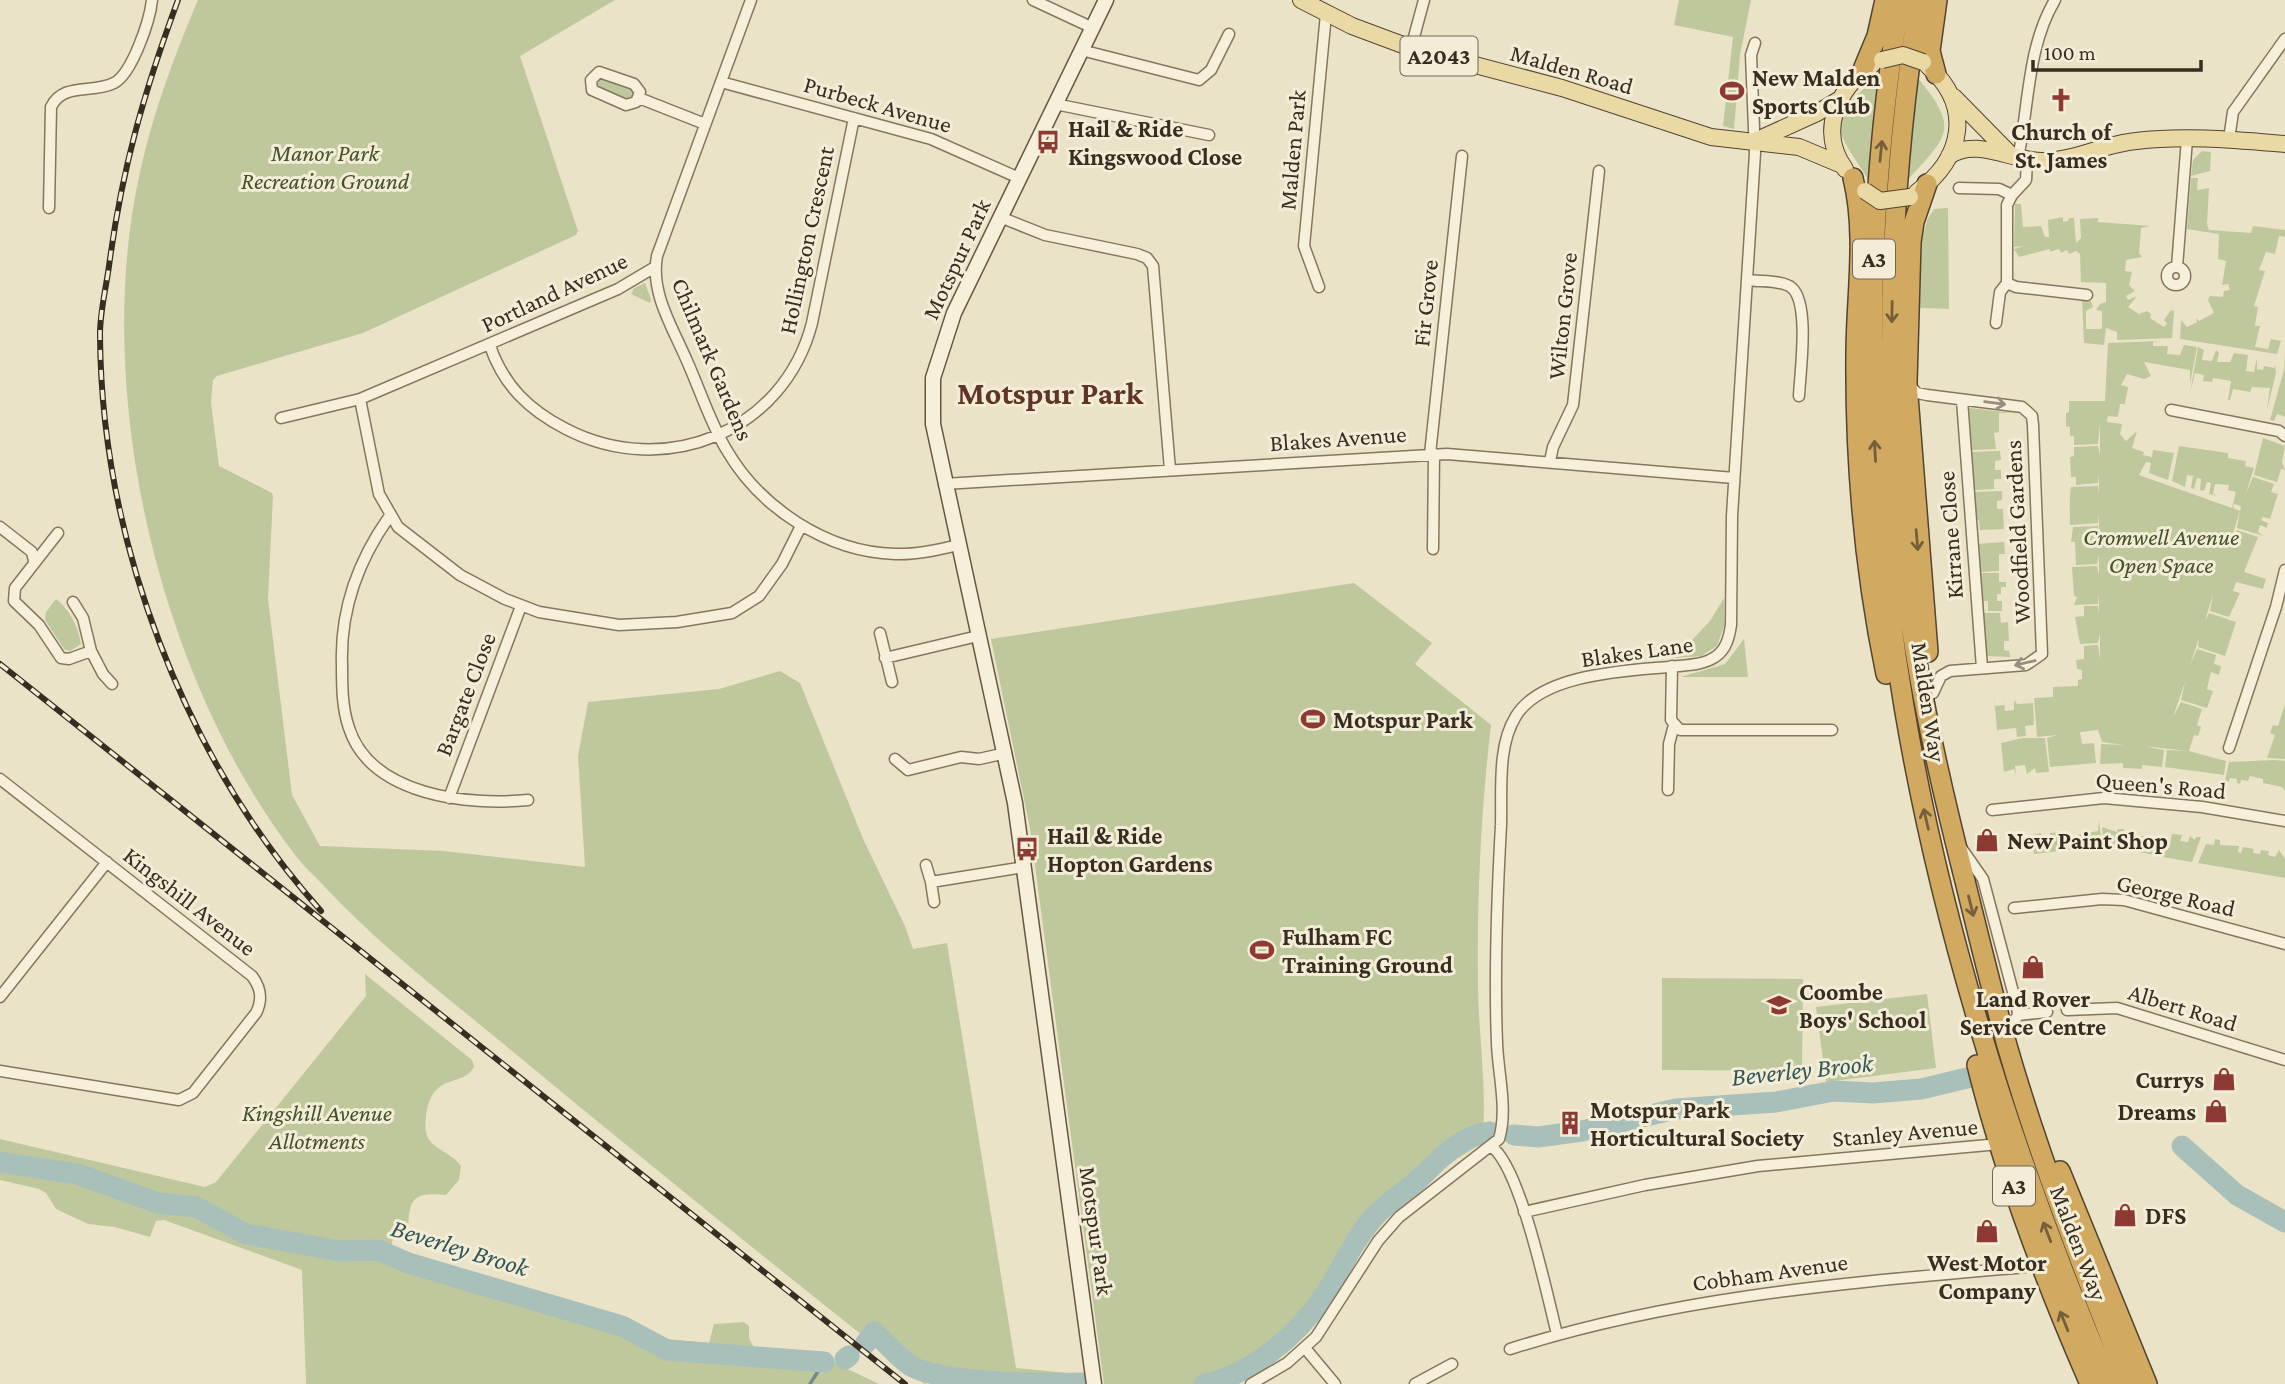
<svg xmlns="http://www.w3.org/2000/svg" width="2285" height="1384" font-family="'Crimson Pro',serif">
<rect width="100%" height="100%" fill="#ebe3c8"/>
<path fill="#bfc89c" d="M198,0h417l-95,56 58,175 -2,4 -213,98 -146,43 -4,4 -2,22 8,64 53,27 1,3 -5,103 24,196 28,51 124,5 141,16 -7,-111 10,-54 131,-13 61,-18 20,12 64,158 41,85 8,23 34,-6 69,425 52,5 3,11h-72l-52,-5 -23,5c-140,-110 -280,-224 -418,-338 -63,-52 -127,-101 -182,-160 -10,-11 -20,-19 -29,-31 -136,-177 -204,-464 -155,-683 13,-59 34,-116 58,-172z
M1679,0h72l-11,55 -6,74 -11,-3 10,-89 -59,-12z
M1879,75l-11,104c-37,-57 -42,-57 11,-104z
M603,77l29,12 1,8 -8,2 -28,-11 -2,-8z
M1917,77c44,53 31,58 -11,105z
M2202,151l9,1 -1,19 -19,5 2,-16z
M2191,178h7l-1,12 12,-2 -2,36 2,6 42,3 2,-7 32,4v7l-6,-1 -4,18 -9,-2 -7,18 6,1 -11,35 4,1 -3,19h5l-5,21 13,2 3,-10 10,2 -4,13 -97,-15 1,-19 6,7 10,-5 -1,-4 3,3 15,-8 -6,-13 2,-4 13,1 1,-6 6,-1 -2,-6 -6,1 4,-24 -8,-2 1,-25 -32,-5z
M2015,204h6l2,23 18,-1 4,11h4l-1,-17 15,-3v5l5,-1 1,-3h5l2,25 5,-5 -1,-19 18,-1v4l53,4 -10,2 -2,25 3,4 -16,3 -1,11 7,1 -3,13 6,6 -9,5 2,4 9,-4 -9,11 11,7 8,-3 4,3 -1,4 14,9 3,-4 -3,-3 7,-10 3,1 -2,27 -55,2v-8l-11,-4 -2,17 -20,-2 -2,-44 9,2 2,6 -7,4v18h16v-18l-6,-1 4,-6 6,-2v-19l-25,-1 -1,-28 -4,-3 -7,3 -2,-4 -6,3 -2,-4 -9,3v-3l-31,8 -5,-8 10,-3 -10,1z
M1948,208l1,101 -30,-1 2,-63 6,-25 7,-11z
M645,283l6,16 -1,4 -19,-9 3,-6z
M2161,341l-8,1v4h15l-1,8 13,1 4,-10 13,2 -7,37v-14l-46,-8 7,14 -7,3 -17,-5 -6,11 7,2 -3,17h-5l-2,13 -10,-1 -1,6 15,2 -2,10 6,7 11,-10 -5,17 12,4 -1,3 9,2 1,-7 21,3 -6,27 -19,-7 2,-10 -5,-1 -7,13 93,33 4,-16 -8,-2 1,-5 -14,-1 -2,10 5,2 -9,-2 2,-11 -4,-1 -3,9 -4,-1 1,-11 -4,-1 -3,11 -3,-1 2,-12 -6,-1 -2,12 -13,-6 7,-35 49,7v5l18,3 -1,5 9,2 -8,25 7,-16 21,7 -3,8 7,2 -8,25 -7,-2 -2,3 7,3 -1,5 -7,-3 -2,7 6,4 -27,-8 4,-22 -7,-2 -1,4 7,3 -11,35 8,-16 21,7 -14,35 22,7 -3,10 -27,-7 -3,9 7,2 -11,24 -19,-6 3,-17 -8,27 4,-8 27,9 -11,34 -27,-9 1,-9 -9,27 7,-16 19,6 -2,9 7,2 -2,9 -8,-3 -4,17 6,2 -6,17 -26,-8 4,-18 -12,35 8,-15 21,7 -5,16 4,2 -3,9 -4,-1 -5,16 37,10 -2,14 -59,-8 2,-17 19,1 -42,-5 20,4 -2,17 -20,-2v4l-19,-1v-5l-23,1 1,-20 23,1 -22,-3 -4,-12 -18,2 2,12 12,-1 2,20 -46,4 -3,-29 11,-3 -21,2 -3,-39 19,-1v-10l25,-1v-6l4,-1v-9l-5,-1 -1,-9 8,-1v-13l14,-1 2,14v-25l-2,9 -18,1 -5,-27 9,-1v-10h14l1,9v-22l-1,11 -24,1 3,-8 -3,-1 -2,-29 25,-1 2,9v-20l-2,9 -21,1 -1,-23h-4l2,-15 25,-1 1,9v-21l-1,9 -28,2c0,-13 -1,-27 1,-38l27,-1 1,9v-21l-1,9 -22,2v-8h-5l-1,-20 4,-1v-9l24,-1 2,9v-31l-2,20 -24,1v-9h-4v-9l-4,-1v-13l3,-1v-11h36l3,-58z
M2198,347l6,3 -2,10 10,1 4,-11 3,3 -2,9h13l4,-9 14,2 -2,16 8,1 3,-14v11l6,1 1,-4 10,2 1,-3 1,8 -9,37 3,-22 -18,-1 -2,5 -17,-3 -3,11h-2l3,-19 -18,-3 -1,4 -9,-1 1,-6 -9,-2 -5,20z
M2285,352v65l-8,-3 -3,7 -4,-1 14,-50z
M1969,408l44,5h-14v19l-5,1 2,16 -24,1z
M2263,438l22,8 -3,16 3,8 -4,-1 -4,13 -23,-7z
M2000,451l1,9 -6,1v9h6v9h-7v10l-20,1 -2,-38z
M2002,491v9l-5,1v8h6l1,20 -24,1 -1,-10 -4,-1v-27z
M2004,542l1,12h-6v17l-19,1 -3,-28z
M1980,573h19v9h7v5h-5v7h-4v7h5v10h-14v-10h-7z
M1354,583l78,60 -17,21 76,61c-10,85 -14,171 -13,257 0,54 10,108 4,161 -32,20 -67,43 -92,72 -47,53 -69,122 -134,157 -7,4 -16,11 -24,12 -35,0 -91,0 -128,0l-74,-556 -39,-189z
M1724,598v28l-7,20 -16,10 -26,2 35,-37z
M56,599c14,11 22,27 25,45l-11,7 -6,-2 -19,-29 1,-8z
M1982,613h18l1,10 7,-1 1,19h-5v9l5,1 1,6 -24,-1z
M1744,639l4,38h-67l44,-13z
M1993,687l2,19 9,-1v-5l1,11 9,-1v-10l3,4 16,-1 1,22 -9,1 1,10 -9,1 -1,-9 -19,2z
M2285,704v55l-18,-1 8,-23 -5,-2 3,-8 5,1z
M2023,738h22l4,34 -13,1 -1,-5 -8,6 -2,-9 -10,1 1,9 -2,-6 -10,3 -3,-29z
M2275,760l10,1v30l-3,-4 -19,-4v-4l-13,-3 -2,5 -7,-1 -1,4 -3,-1v-4l-7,-1 -2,4 -3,-1 4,-19z
M2099,820l3,26 -68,8 -1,-6 -9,1 -1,-8 9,-2v-4l9,-2 1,6 8,-1v-5l10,-1 1,6 37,-7z
M2102,827l15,5 1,-3h6l1,6 34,2 -3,18 -52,-9z
M2172,834l10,1 -2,6 8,1 2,-6 5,4 1,-3h5l-9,25 -35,-6 3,-14 10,1z
M2215,839l5,1v5l19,1 -1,6 3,1 2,-6 11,2 -1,4 7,1 1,-4 8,1 -1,4 7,2 4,-7 6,9v19l-87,-15 8,-19 8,1z
M365,974l107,86 2,6c-8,22 -43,4 -48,51 -1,7 -1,15 2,21 7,12 25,16 33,28l-2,14 -13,15c-37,-4 -37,7 -38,40l-15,2 -2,13 21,3 141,45 113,41 43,4 5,-19 30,-2 5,4v12l6,12 57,2 67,32h-573l-4,-114 -138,-50 -8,1 -6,16 -35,-10 -27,-3 -32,-15 -10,-16 -7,-4 -39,-9v-41l205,48 11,-5 150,-186z
M1662,978l141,1 -1,92 -140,-1z
M1927,994l9,74 -110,14 -10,-75z"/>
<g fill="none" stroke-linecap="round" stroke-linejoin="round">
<path stroke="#708d88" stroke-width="3.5" d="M906,1373l5,-6
M810,1384l14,-22"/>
<path stroke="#a8bfba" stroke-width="21" d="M1514,1135l24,2 44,-6 94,-22 100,-7 58,-11 39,2 48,-4 50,-12
M2182,1146l55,49 48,27
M0,1162l77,12 81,29 38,4 50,27 94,17 38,-1 30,13 214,63 45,24 157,12
M865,1344l9,-12c10,9 30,32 41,36 38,16 127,16 170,15
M845,1359l4,-3
M1204,1384c46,-8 94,-49 119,-87 17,-24 29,-55 48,-77 15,-17 33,-27 49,-42 21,-20 40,-42 70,-46"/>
<g stroke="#85765e" stroke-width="13">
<path id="street" d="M751,0l-94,256c-7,37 16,72 30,105 13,29 23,61 39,88 34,59 101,103 169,105 21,1 43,-4 63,-9
M1033,0l60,28
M1411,48l13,-48
M1081,50l118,30 12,-10 18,-36
M599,72l35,12 6,8 -4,10 -10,3 -34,-15 -1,-10z
M721,82l210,57 88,39
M639,98l66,26
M1055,104l154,31
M2229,139l4,-27 52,-73
M2018,158c11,-52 9,-111 37,-158
M1959,188l40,1 13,6
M49,208l2,-101c12,-25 41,-13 63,-24 18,-9 36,-63 38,-83
M1000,217l45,18 92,19 10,4 6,8 17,204
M2177,267l10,-128
M2167 276a9 9 0 1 1 18 0a9 9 0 1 1-18 0Z
M1749,280c11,2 34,0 43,8 18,16 8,85 7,108
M2007,283l9,4 71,8
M1319,287l-15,-41 22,-232
M1996,323l4,-31 7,-9v-78l5,-10 14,-15 1,-20
M490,346c14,40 39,64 76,83 99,51 218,3 246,-106l42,-205
M1909,385l8,8 10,2 95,12 10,9 1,9 9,229 -16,11 -76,6 -9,5 -8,17
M360,399l19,95 19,33 62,48 45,24 34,13 80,13 58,-3 55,-9 27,-17 23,-32 19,-38
M1962,400l20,268
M2171,410l108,21 6,5
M281,418l79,-19 258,-110 37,-22
M1430,454l32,-298
M1550,461l3,-14 20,-42 26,-234
M944,484l503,-30 287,24
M389,517c-31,44 -49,93 -47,148 0,21 0,43 7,63 22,68 120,78 179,72
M0,527l32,25 2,9
M58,533l-43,55 -1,13 25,24 22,33 8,1 22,-8 12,23 9,10
M1433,549l1,-95
M73,602l10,16 8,33
M880,633l12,49
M885,658l93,-22
M1672,666l-1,54 9,10h152
M2229,748l47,-141 9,-37
M895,759l13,11 53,-13 18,2 27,-6
M0,779l252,197c9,12 11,23 4,37l-63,80 -14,7 -179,-29
M1668,790l1,-46 5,-19
M449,798l72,-192
M1992,810l112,-12 98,9 83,14
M1960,846l23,33 34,128 1,8 -13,23
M926,865l5,17
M934,902l-3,-20 93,-15
M2014,908l88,-9 22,1 161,44
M0,997l107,-135
M2067,1010l50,-2 168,52
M2018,1015l29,-3
M1492,1147c29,22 55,148 65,187
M1524,1212l121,-27 113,-19 241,-22
M1305,1348l30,36
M1510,1349c170,-54 338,-66 515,-82l15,-6
M1251,1384l36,-21 29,-26 62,-96 21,-24 100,-78c9,-30 -1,-65 -2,-96 -3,-73 0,-145 4,-218 1,-34 -4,-79 15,-109 26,-42 108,-45 152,-49 15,-2 34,-1 47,-10 11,-7 14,-19 16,-32l1,-109 23,-363 -4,-98 4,-12
M1415,1384l37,-20"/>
</g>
<g stroke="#675742" stroke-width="17">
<path id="secondary" d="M1094,1384l-79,-581 -82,-379v-46l21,-65 152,-313"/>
</g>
<g stroke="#534432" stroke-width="18">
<path id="primary" d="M1301,0l51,26 59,22 151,40 149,49 88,10 43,18
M1954,97l57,58
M1755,141l62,-28 23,-14
M1949,156c27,-19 63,5 93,5 32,0 62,-17 94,-20 49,-6 100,-1 149,3
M1845,169c-27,-38 -8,-80 27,-104
M1917,192c47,-34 56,-86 11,-126"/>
</g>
<g stroke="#534432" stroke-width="22">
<path id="highway" d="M1900,0c-80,482 21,940 209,1384
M1919,0c-27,172 -35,346 -20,519 9,119 34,235 63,350 15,60 29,120 46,180 33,114 77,225 121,335
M1862,72l15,-36 8,-36
M1936,74l-6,-23 7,-51
M1853,178c14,57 3,119 3,176 -1,108 8,214 30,320
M1927,184l-13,38 -3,20 -4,141 21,269
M1977,1065c27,109 68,216 113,319
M2060,1171l87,213"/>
</g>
<use href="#street" stroke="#f6f0da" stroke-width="10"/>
<use href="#secondary" stroke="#f6f0da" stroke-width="14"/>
<use href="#primary" stroke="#ead9a4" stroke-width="16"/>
<use href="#highway" stroke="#d1a961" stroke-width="19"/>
<g stroke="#372d21" stroke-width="6">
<path id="rail" d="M178,0c-34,92 -56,168 -69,266 -3,22 -9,46 -9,68 1,206 84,424 221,577
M0,664l905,720"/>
</g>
<use href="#rail" stroke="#f3edd7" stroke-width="3.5" stroke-dasharray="10" stroke-linecap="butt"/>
<g stroke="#534432" stroke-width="18" stroke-linecap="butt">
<path id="primary-bridge" d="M1882,60l21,-5 20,7
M1865,191l15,10 30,-4"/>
</g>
<use href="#primary-bridge" stroke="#ead9a4" stroke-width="16"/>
</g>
<defs><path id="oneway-shaft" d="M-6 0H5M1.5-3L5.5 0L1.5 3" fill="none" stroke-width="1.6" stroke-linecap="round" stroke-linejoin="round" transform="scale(1.75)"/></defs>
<g stroke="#755f3b">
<use href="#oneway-shaft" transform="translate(1881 151) rotate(-84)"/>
<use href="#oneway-shaft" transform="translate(1892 312) rotate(91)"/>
<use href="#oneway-shaft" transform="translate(1875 451) rotate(-93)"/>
<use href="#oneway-shaft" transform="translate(1917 540) rotate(85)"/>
<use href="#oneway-shaft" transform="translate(1926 819) rotate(-103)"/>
<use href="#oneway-shaft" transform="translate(1971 906) rotate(76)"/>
<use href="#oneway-shaft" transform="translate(2047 1232) rotate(-111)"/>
<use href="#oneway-shaft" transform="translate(2064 1321) rotate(-112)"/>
</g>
<g stroke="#968e7e">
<use href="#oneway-shaft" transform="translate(1995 403) rotate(7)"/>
<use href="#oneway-shaft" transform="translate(2025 663) rotate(167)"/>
</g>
<defs>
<g id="stadium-bare" transform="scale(1.89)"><path d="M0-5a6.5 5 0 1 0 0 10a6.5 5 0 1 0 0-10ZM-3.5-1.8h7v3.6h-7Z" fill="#8e3a34" stroke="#f3edd7" stroke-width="2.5" paint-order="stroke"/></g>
<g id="church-bare" transform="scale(1.89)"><path d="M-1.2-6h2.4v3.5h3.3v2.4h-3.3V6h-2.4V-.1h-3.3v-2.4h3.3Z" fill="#8e3a34" stroke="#f3edd7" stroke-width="2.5" paint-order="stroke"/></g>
<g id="bus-bare" transform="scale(1.89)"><path d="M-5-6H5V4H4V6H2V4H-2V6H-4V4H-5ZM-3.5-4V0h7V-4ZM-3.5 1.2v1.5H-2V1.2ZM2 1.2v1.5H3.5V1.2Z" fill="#8e3a34" stroke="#f3edd7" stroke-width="2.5" paint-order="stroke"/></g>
<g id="shop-bare" transform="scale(1.89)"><path d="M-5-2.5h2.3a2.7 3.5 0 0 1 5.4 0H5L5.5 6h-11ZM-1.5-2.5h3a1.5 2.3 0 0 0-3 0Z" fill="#8e3a34" stroke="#f3edd7" stroke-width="2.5" paint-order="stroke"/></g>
<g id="school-bare" transform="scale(1.89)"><path d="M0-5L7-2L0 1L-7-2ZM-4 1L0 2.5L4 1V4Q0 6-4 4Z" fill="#8e3a34" stroke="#f3edd7" stroke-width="2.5" paint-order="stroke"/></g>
<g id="building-bare" transform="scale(1.89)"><path d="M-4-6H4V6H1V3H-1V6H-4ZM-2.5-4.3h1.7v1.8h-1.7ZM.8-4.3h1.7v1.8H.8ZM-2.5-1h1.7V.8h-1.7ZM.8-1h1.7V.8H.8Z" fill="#8e3a34" stroke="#f3edd7" stroke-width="2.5" paint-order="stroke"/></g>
</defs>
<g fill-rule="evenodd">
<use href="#stadium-bare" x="1732" y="91"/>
<use href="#church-bare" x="2061" y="100"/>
<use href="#bus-bare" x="1048" y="142"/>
<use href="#stadium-bare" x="1313" y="719"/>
<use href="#shop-bare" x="1987" y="840"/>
<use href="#bus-bare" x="1027" y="849"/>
<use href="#stadium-bare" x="1262" y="950"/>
<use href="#shop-bare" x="2033" y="967"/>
<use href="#school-bare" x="1779" y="1005"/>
<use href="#shop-bare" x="2224" y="1079"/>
<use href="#shop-bare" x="2216" y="1111"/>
<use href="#building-bare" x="1570" y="1123"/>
<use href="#shop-bare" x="2125" y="1215"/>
<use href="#shop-bare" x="1987" y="1231"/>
</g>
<g text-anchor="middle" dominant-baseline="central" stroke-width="6" stroke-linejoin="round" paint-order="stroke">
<g fill="#f3edd7" stroke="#6f6758" stroke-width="2">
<rect x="1400.5" y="36.5" width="77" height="39" rx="5"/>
<rect x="1853" y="239.5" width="42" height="39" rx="5"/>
<rect x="1993" y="1166.5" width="42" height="39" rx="5"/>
</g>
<g font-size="23" font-weight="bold" fill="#372d21">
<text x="1439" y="56">A2043</text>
<text x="1874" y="259">A3</text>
<text x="2014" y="1186">A3</text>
</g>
<g font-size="24" fill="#372d21" stroke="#f3edd7">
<text transform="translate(1572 69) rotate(16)">Malden Road</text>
<text transform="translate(878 104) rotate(16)">Purbeck Avenue</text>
<text transform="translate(1292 150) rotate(-85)">Malden Park</text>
<text transform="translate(806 240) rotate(-78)">Hollington Crescent</text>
<text transform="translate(956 259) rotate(-65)">Motspur Park</text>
<text transform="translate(554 292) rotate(-25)">Portland Avenue</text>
<text transform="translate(1425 303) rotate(-84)">Fir Grove</text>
<text transform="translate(1562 316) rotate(-84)">Wilton Grove</text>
<text transform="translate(713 359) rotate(67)">Chilmark Gardens</text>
<text transform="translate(1338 438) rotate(-4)">Blakes Avenue</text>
<text transform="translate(2017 532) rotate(-93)">Woodfield Gardens</text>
<text transform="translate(1950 535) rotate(-94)">Kirrane Close</text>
<text transform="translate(1637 651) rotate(-8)">Blakes Lane</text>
<text transform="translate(465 694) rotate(-69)">Bargate Close</text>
<text transform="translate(1929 702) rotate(81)">Malden Way</text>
<text transform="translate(2161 785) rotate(5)">Queen's Road</text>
<text transform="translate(2176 895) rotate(13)">George Road</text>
<text transform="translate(190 901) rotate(38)">Kingshill Avenue</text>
<text transform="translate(2183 1007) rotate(17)">Albert Road</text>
<text transform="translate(1905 1132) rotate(-5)">Stanley Avenue</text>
<text transform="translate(1097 1231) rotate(82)">Motspur Park</text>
<text transform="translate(2079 1243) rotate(69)">Malden Way</text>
<text transform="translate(1770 1272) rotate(-8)">Cobham Avenue</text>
</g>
<g font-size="24" font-weight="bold" fill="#372d21" stroke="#f3edd7" text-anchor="start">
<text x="1752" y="77">New Malden<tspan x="1752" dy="28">Sports Club</tspan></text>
<text x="1068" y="128">Hail &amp; Ride<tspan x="1068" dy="28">Kingswood Close</tspan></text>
<text x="2061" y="131" text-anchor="middle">Church of<tspan x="2061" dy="28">St. James</tspan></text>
<text x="1333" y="719">Motspur Park</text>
<text x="1047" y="835">Hail &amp; Ride<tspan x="1047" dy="28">Hopton Gardens</tspan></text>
<text x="2007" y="840">New Paint Shop</text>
<text x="1282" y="936">Fulham FC<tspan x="1282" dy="28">Training Ground</tspan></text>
<text x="1799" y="991">Coombe<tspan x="1799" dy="28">Boys' School</tspan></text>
<text x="2033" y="998" text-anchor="middle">Land Rover<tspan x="2033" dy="28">Service Centre</tspan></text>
<text x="2204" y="1079" text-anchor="end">Currys</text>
<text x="1590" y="1109">Motspur Park<tspan x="1590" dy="28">Horticultural Society</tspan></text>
<text x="2196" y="1111" text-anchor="end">Dreams</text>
<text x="2145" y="1215">DFS</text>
<text x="1987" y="1262" text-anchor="middle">West Motor<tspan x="1987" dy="28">Company</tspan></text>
</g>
<g font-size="24" font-style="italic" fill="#445129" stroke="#f3edd7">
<text x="325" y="152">Manor Park<tspan x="325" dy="28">Recreation Ground</tspan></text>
<text x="2161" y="536">Cromwell Avenue<tspan x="2161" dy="28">Open Space</tspan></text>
<text x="317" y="1112">Kingshill Avenue<tspan x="317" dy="28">Allotments</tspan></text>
</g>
<g font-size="26" font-style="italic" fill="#315455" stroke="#f3edd7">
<text transform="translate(1802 1070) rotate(-6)">Beverley Brook</text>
<text transform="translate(460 1248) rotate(17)">Beverley Brook</text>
</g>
<g font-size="32" font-weight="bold" fill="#5f3524" stroke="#f3edd7">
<text x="1050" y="393">Motspur Park</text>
</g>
</g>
<path d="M2033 60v10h168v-10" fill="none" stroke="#372d21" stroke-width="3.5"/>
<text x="2044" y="60" font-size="21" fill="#372d21" stroke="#f3edd7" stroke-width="5" paint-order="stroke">100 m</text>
</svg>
